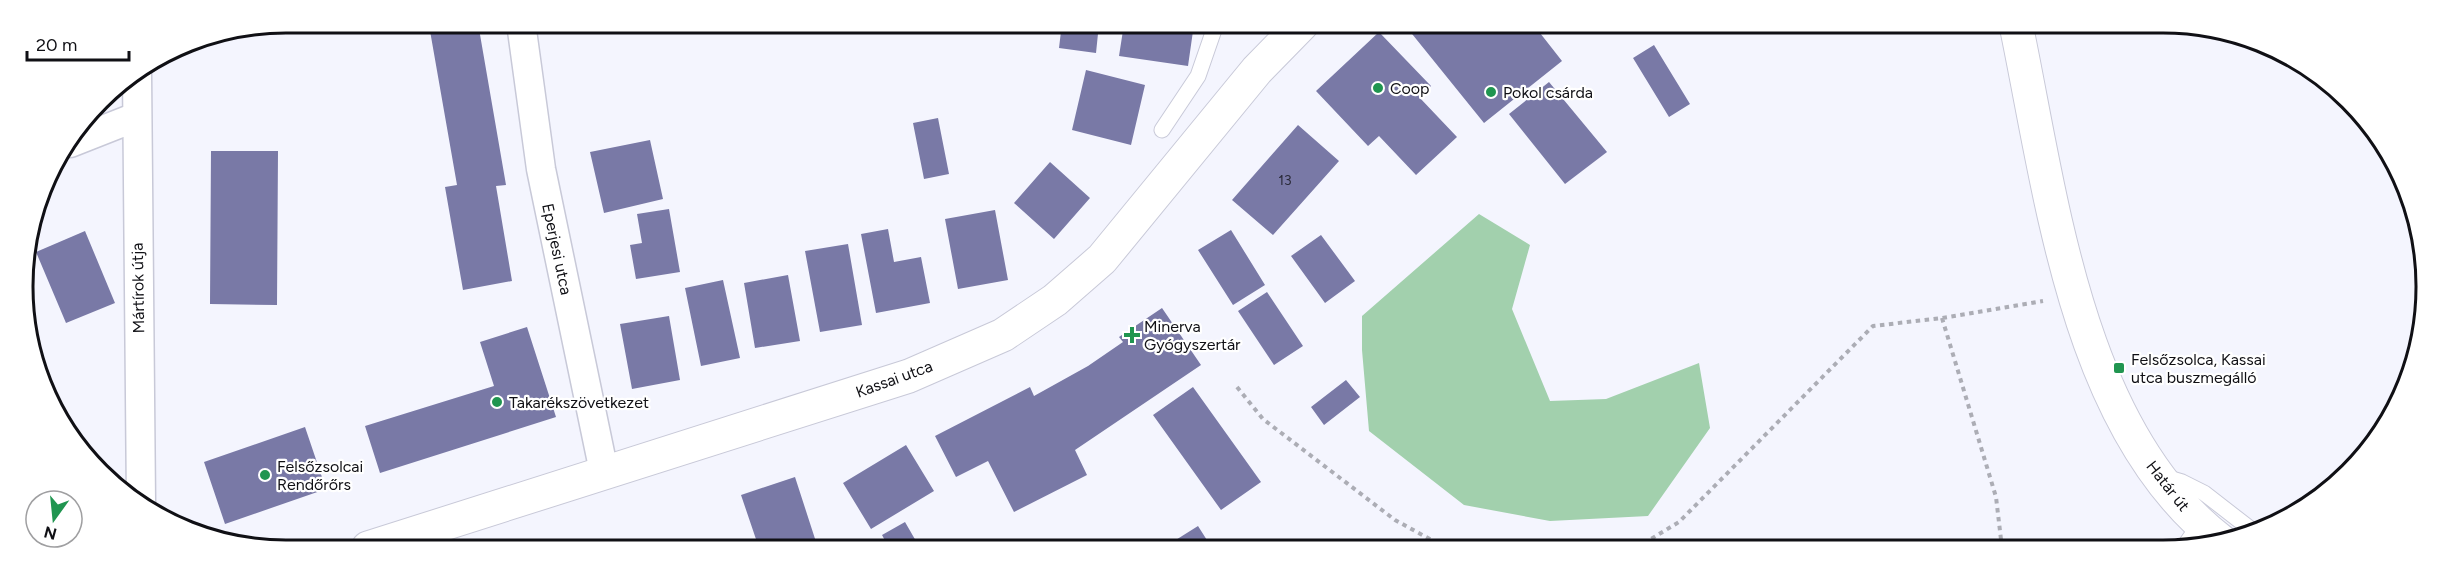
<svg xmlns="http://www.w3.org/2000/svg" width="2449" height="573" font-family="Figtree,sans-serif">
<rect width="100%" height="100%" fill="#f4f5fe"/>
<path fill="#a2d0ad" d="M1479,214l51,31 -18,64 38,92 56,-2 93,-36 11,65 -62,88 -98,5 -86,-16 -95,-74 -7,-81v-34z"/>
<path fill="#7979a6" d="M441,23h37l28,162 -10,1 16,95 -49,9 -18,-103 12,-2 -28,-160z
M1062,23l37,1 -3,29 -37,-5z
M1124,24h70l-6,42 -69,-10z
M1404,24h129l29,37 -78,62z
M1379,32l52,54 -12,11 38,40 -41,38 -37,-39 -11,10 -52,-55z
M1654,45l36,59 -21,13 -36,-59z
M1086,70l59,15 -14,60 -59,-15z
M1549,82l58,70 -42,32 -56,-70z
M938,118l11,56 -25,5 -11,-56z
M1298,125l41,36 -66,74 -41,-35z
M650,140l13,59 -59,14 -14,-61z
M211,151h67l-1,154 -67,-1z
M1050,162l40,36 -36,41 -40,-36z
M669,209l11,63 -44,7 -6,-34 12,-2 -5,-29z
M995,210l13,70 -50,9 -13,-70z
M888,229l6,33 27,-5 9,46 -54,10 -15,-79z
M1231,230l34,55 -32,20 -35,-55z
M85,231l30,72 -49,20 -30,-71z
M1321,235l34,46 -30,22 -34,-47z
M848,244l14,81 -42,7 -15,-81z
M788,275l12,66 -45,7 -11,-65z
M723,280l17,78 -39,8 -16,-78z
M1267,292l36,54 -29,19 -36,-54z
M1162,308l39,57 -126,85 12,25 -73,37 -26,-51 -32,16 -21,-41 95,-49 4,9 54,-30 35,-24 -4,-5z
M669,316l11,64 -48,9 -12,-65z
M527,327l29,90 -176,56 -15,-47 129,-40 -14,-44z
M1346,380l14,17 -36,28 -13,-18z
M1193,387l68,95 -40,28 -68,-95z
M305,427l21,62 -101,35 -21,-62z
M906,445l28,46 -63,38 -28,-46z
M795,477l23,71h-59l-18,-53z
M905,522l15,26h-31l-7,-13z
M1198,526l14,22h-49z
M617,540l2,8h-26z"/>
<g fill="none" stroke-linecap="round" stroke-linejoin="round">
<g stroke="#c8c9d8" stroke-width="17">
<path id="lane" d="M1162,130l36,-54 18,-52
M2165,477l17,5 22,11 49,38
M2183,548l16,-23"/>
</g>
<g stroke="#c8c9d8" stroke-width="31">
<path id="street" d="M521,23l20,146 63,303
M137,73l4,430
M70,143l66,-26"/>
</g>
<g stroke="#c8c9d8" stroke-width="35">
<path id="secondary" d="M2016,25c35,167 60,405 205,516
M368,548l541,-172 94,-41 52,-35 47,-41 155,-189 45,-46"/>
</g>
<path stroke="#acadb5" stroke-width="4" stroke-dasharray="4.5 4.5" stroke-linecap="butt" d="M1942,318l54,179 6,51
M1237,387l26,32 132,101 51,28
M312,548l22,-7
M1636,548l43,-26 194,-196 69,-8 101,-17"/>
<use href="#lane" stroke="#fff" stroke-width="15"/>
<use href="#street" stroke="#fff" stroke-width="28"/>
<use href="#secondary" stroke="#fff" stroke-width="33"/>
</g>
<g fill="#209550" stroke="#fff" stroke-width="2">
<circle cx="1378" cy="88" r="6"/>
<circle cx="1491" cy="92" r="6"/>
<path d="M1129 326h6v6h6v6h-6v6h-6v-6h-6v-6h6z"/>
<rect x="2113" y="362" width="12" height="12" rx="3"/>
<circle cx="497" cy="402" r="6"/>
<circle cx="265" cy="475" r="6"/>
</g>
<g text-anchor="middle" dominant-baseline="central" stroke-width="4.5" stroke-linejoin="round" paint-order="stroke">
<g font-size="14" fill="#2a2a39">
<text x="1285" y="180">13</text>
</g>
<g font-size="16" fill="#101015" stroke="#fff" text-anchor="start">
<text x="1390" y="88">Coop</text>
<text x="1503" y="92">Pokol csárda</text>
<text x="1144" y="326">Minerva<tspan x="1144" dy="18">Gyógyszertár</tspan></text>
<text x="2131" y="359">Felsőzsolca, Kassai<tspan x="2131" dy="18">utca buszmegálló</tspan></text>
<text x="509" y="402">Takarékszövetkezet</text>
<text x="277" y="466">Felsőzsolcai<tspan x="277" dy="18">Rendőrőrs</tspan></text>
</g>
<g font-size="16" fill="#101015" stroke="#fff">
<text transform="translate(557 249) rotate(78)">Eperjesi utca</text>
<text transform="translate(138 288) rotate(-91)">Mártírok útja</text>
<text transform="translate(894 379) rotate(-20)">Kassai utca</text>
<text transform="translate(2168 486) rotate(52)">Határ út</text>
</g>
</g>
<path d="M0 0H2449V573H0ZM286 33H2163A253 253 0 0 1 2416 286V287A253 253 0 0 1 2163 540H286A253 253 0 0 1 33 287V286A253 253 0 0 1 286 33Z" fill="#fff" fill-rule="evenodd"/>
<path fill="none" stroke="#101015" stroke-width="3" d="M286 33H2163A253 253 0 0 1 2416 286V287A253 253 0 0 1 2163 540H286A253 253 0 0 1 33 287V286A253 253 0 0 1 286 33Z"/>
<g transform="translate(54 519) rotate(195)"><circle r="28" fill="#ffffff" stroke="#9f9fa1" stroke-width="1.5"/>
<path d="M0-4.5L10 22L0 15L-10 22Z" fill="#209550"/>
<text y="-9" font-size="16" font-weight="bold" text-anchor="middle" fill="#101015">N</text>
</g>
<path d="M27 51v9h102v-9" fill="none" stroke="#101015" stroke-width="3"/>
<text x="36" y="51" font-size="18" fill="#101015" stroke="#ffffff" stroke-width="4.5" paint-order="stroke">20 m</text>
</svg>
